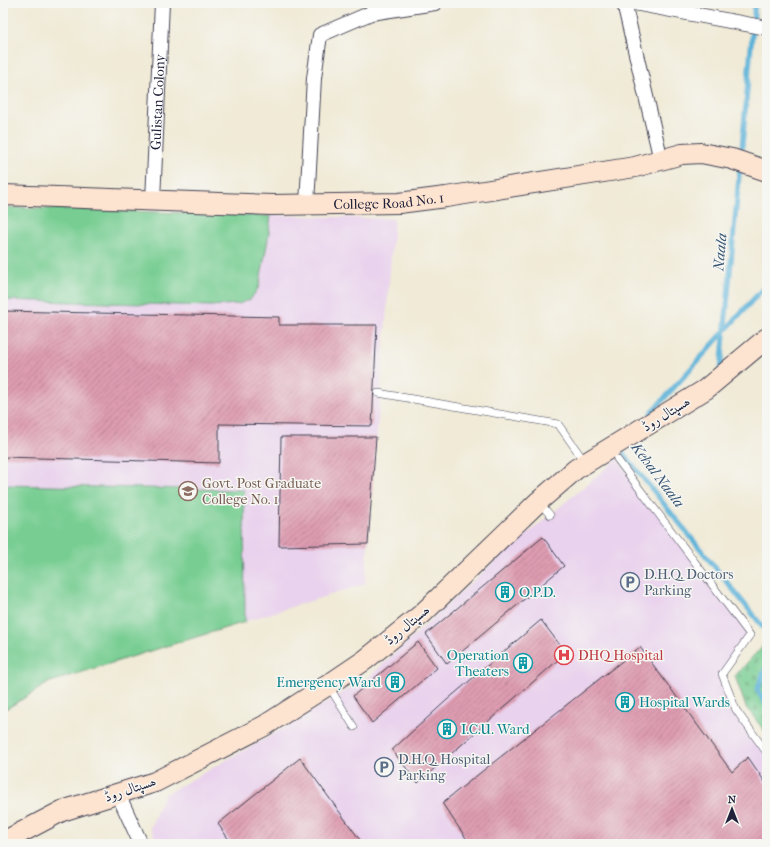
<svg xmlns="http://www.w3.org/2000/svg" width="770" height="847" font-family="'IM FELL French Canon',Amiri,serif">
<defs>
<pattern id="cemetery-stones" width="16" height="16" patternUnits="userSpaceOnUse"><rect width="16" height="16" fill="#77cd92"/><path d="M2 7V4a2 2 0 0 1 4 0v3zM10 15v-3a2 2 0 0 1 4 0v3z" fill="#67b07f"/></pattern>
<pattern id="building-hatch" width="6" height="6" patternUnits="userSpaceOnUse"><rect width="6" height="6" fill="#de9cb1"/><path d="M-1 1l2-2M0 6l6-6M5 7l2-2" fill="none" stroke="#b47f91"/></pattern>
</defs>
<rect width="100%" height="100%" fill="#f6f6f2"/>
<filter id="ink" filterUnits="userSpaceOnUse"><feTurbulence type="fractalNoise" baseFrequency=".025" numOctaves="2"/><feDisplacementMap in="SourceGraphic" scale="8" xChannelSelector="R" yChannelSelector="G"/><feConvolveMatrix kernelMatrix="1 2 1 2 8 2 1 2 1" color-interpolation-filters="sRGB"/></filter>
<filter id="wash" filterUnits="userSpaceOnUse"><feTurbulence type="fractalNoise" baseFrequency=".012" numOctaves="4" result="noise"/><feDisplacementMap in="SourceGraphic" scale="16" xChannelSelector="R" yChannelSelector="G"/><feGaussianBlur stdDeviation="0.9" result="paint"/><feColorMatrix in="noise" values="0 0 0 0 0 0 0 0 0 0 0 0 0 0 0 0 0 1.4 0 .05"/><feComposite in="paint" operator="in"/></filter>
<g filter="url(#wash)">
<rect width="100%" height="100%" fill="#f0ead6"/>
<path fill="#e9d2ed" d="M3,207l391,12 -29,365 -315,98 -47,29z
M617,459l133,176 -28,39 14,36 31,43v91h-608l-9,-16 14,-33 129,-72 77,-47 124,-114z"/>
<path fill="#77cd92" stroke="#4c7866" d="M3,207l268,9 -3,23 -9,48 -9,13 -12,4 -27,2 -208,-6z
M3,485l241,5 1,132 -195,60 -47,29z"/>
<path fill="url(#cemetery-stones)" stroke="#4c7866" d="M767,641v93l-21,-27 -11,-31z"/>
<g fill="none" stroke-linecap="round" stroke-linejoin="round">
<path stroke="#5db3d9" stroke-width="5" d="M741,158l14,-155
M721,369l19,-203
M651,413l116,-129
M620,448h-1l148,184
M767,665l-10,25 10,16"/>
</g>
<g id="blocks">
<path fill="url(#building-hatch)" d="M3,311l276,6v8h98l-5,101 -153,-2v39l-216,-6z
M281,437h95l-8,107 -89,2z
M543,537l21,29 -117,98 -21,-30z
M541,620l25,33 -148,130 -26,-33 55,-50z
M418,642l19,26 -65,55 -19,-27z
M640,647l92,125 16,-15 19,28v59h-297l-28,-41z
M300,758l63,86h-131l-14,-20z"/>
</g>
</g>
<g filter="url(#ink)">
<use href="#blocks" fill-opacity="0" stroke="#414052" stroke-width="1"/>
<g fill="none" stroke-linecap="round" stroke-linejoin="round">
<g stroke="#414052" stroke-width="8">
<path id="service" d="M378,393l180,31 27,38
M617,459l133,176 -28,39 14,36 31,43
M540,503l10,12
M328,685l26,42"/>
</g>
<g stroke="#414052" stroke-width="16">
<g id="minor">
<path d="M624,3l37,157"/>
<path d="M634,3l133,25"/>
<path id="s1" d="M153,200l9,-197"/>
<path d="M307,204l7,-126 6,-43 51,-22 64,-10"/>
<path d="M118,794l23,50"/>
</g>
</g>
<g stroke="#414052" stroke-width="22">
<g id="secondary">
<path id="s2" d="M3,195l269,10 127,-2 47,-6 189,-30 47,-13 19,-1 31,6 35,12"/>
<path d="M3,842l59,-31 93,-29 109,-56 64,-41 37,-25 57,-46 117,-113 37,-32 130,-80 61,-51"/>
</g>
</g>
<use href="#service" stroke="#fff" stroke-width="7"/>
<use href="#minor" stroke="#fff" stroke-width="14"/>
<use href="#secondary" stroke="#fde4d1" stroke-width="20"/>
</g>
</g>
<defs>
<g id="university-ring" transform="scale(1)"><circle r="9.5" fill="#f6f6f2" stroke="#8d6e63" stroke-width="1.5"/><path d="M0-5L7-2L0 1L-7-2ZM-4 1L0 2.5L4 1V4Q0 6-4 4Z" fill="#8d6e63"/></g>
<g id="parking-ring" transform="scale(1)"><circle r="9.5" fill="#f6f6f2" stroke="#5c6f8a" stroke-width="1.5"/><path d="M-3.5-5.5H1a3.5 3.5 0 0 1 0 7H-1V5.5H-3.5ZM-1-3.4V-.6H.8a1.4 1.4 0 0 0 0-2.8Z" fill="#5c6f8a"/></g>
<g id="building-ring" transform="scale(1)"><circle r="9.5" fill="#f6f6f2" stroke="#0f9aa8" stroke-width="1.5"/><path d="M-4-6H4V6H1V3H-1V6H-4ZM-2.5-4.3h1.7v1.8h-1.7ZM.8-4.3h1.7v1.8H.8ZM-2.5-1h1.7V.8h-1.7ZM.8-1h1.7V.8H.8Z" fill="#0f9aa8"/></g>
<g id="hospital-ring" transform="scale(1)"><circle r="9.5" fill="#f6f6f2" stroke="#e0444e" stroke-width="1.5"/><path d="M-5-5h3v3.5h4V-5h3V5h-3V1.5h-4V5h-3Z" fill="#e0444e"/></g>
</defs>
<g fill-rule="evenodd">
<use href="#university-ring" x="188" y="491"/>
<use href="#parking-ring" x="630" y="582"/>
<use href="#building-ring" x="505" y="592"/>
<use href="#hospital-ring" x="564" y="655"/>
<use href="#building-ring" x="523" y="663"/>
<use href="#building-ring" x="395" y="682"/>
<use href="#building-ring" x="625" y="702"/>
<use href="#building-ring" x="447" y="729"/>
<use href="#parking-ring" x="384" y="767"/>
</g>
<g text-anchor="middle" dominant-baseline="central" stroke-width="3" stroke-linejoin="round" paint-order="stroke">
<g font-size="14" fill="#22223b" stroke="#f6f6f2">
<text stroke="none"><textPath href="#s1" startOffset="98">Gulistan Colony</textPath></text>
<text stroke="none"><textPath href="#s2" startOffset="386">College Road No. 1</textPath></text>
<text transform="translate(666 414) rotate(-32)">ھسپتال روڈ</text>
<text transform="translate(407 625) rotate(-40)">ھسپتال روڈ</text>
<text transform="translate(130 789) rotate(-19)">ھسپتال روڈ</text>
</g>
<g font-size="14" fill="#785e54" stroke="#f6f6f2" text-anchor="start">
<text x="202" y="483">Govt. Post Graduate<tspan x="202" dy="16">College No. 1</tspan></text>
</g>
<g font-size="14" fill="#4e5e75" stroke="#f6f6f2" text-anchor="start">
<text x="644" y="574">D.H.Q. Doctors<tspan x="644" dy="16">Parking</tspan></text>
<text x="398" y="759">D.H.Q. Hospital<tspan x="398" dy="16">Parking</tspan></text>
</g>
<g font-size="14" fill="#0d838f" stroke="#f6f6f2" text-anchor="start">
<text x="519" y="592">O.P.D.</text>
<text x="509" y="655" text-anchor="end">Operation<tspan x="509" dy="16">Theaters</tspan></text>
<text x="381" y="682" text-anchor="end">Emergency Ward</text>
<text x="639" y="702">Hospital Wards</text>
<text x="461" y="729">I.C.U. Ward</text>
</g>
<g font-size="14" fill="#be3a42" stroke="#f6f6f2" text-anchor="start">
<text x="578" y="655">DHQ Hospital</text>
</g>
<g font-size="15" font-style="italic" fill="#375572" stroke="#f6f6f2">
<text transform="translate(720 252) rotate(-85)">Naala</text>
<text transform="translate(658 475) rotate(53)">Kehal Naala</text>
</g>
</g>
<rect width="770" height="847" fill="none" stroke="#f6f6f2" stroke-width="16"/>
<g transform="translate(732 809)" stroke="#f6f6f2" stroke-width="3" paint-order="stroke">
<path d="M0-3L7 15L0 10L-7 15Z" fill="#22223b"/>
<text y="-6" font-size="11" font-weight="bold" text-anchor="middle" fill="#22223b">N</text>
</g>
</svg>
